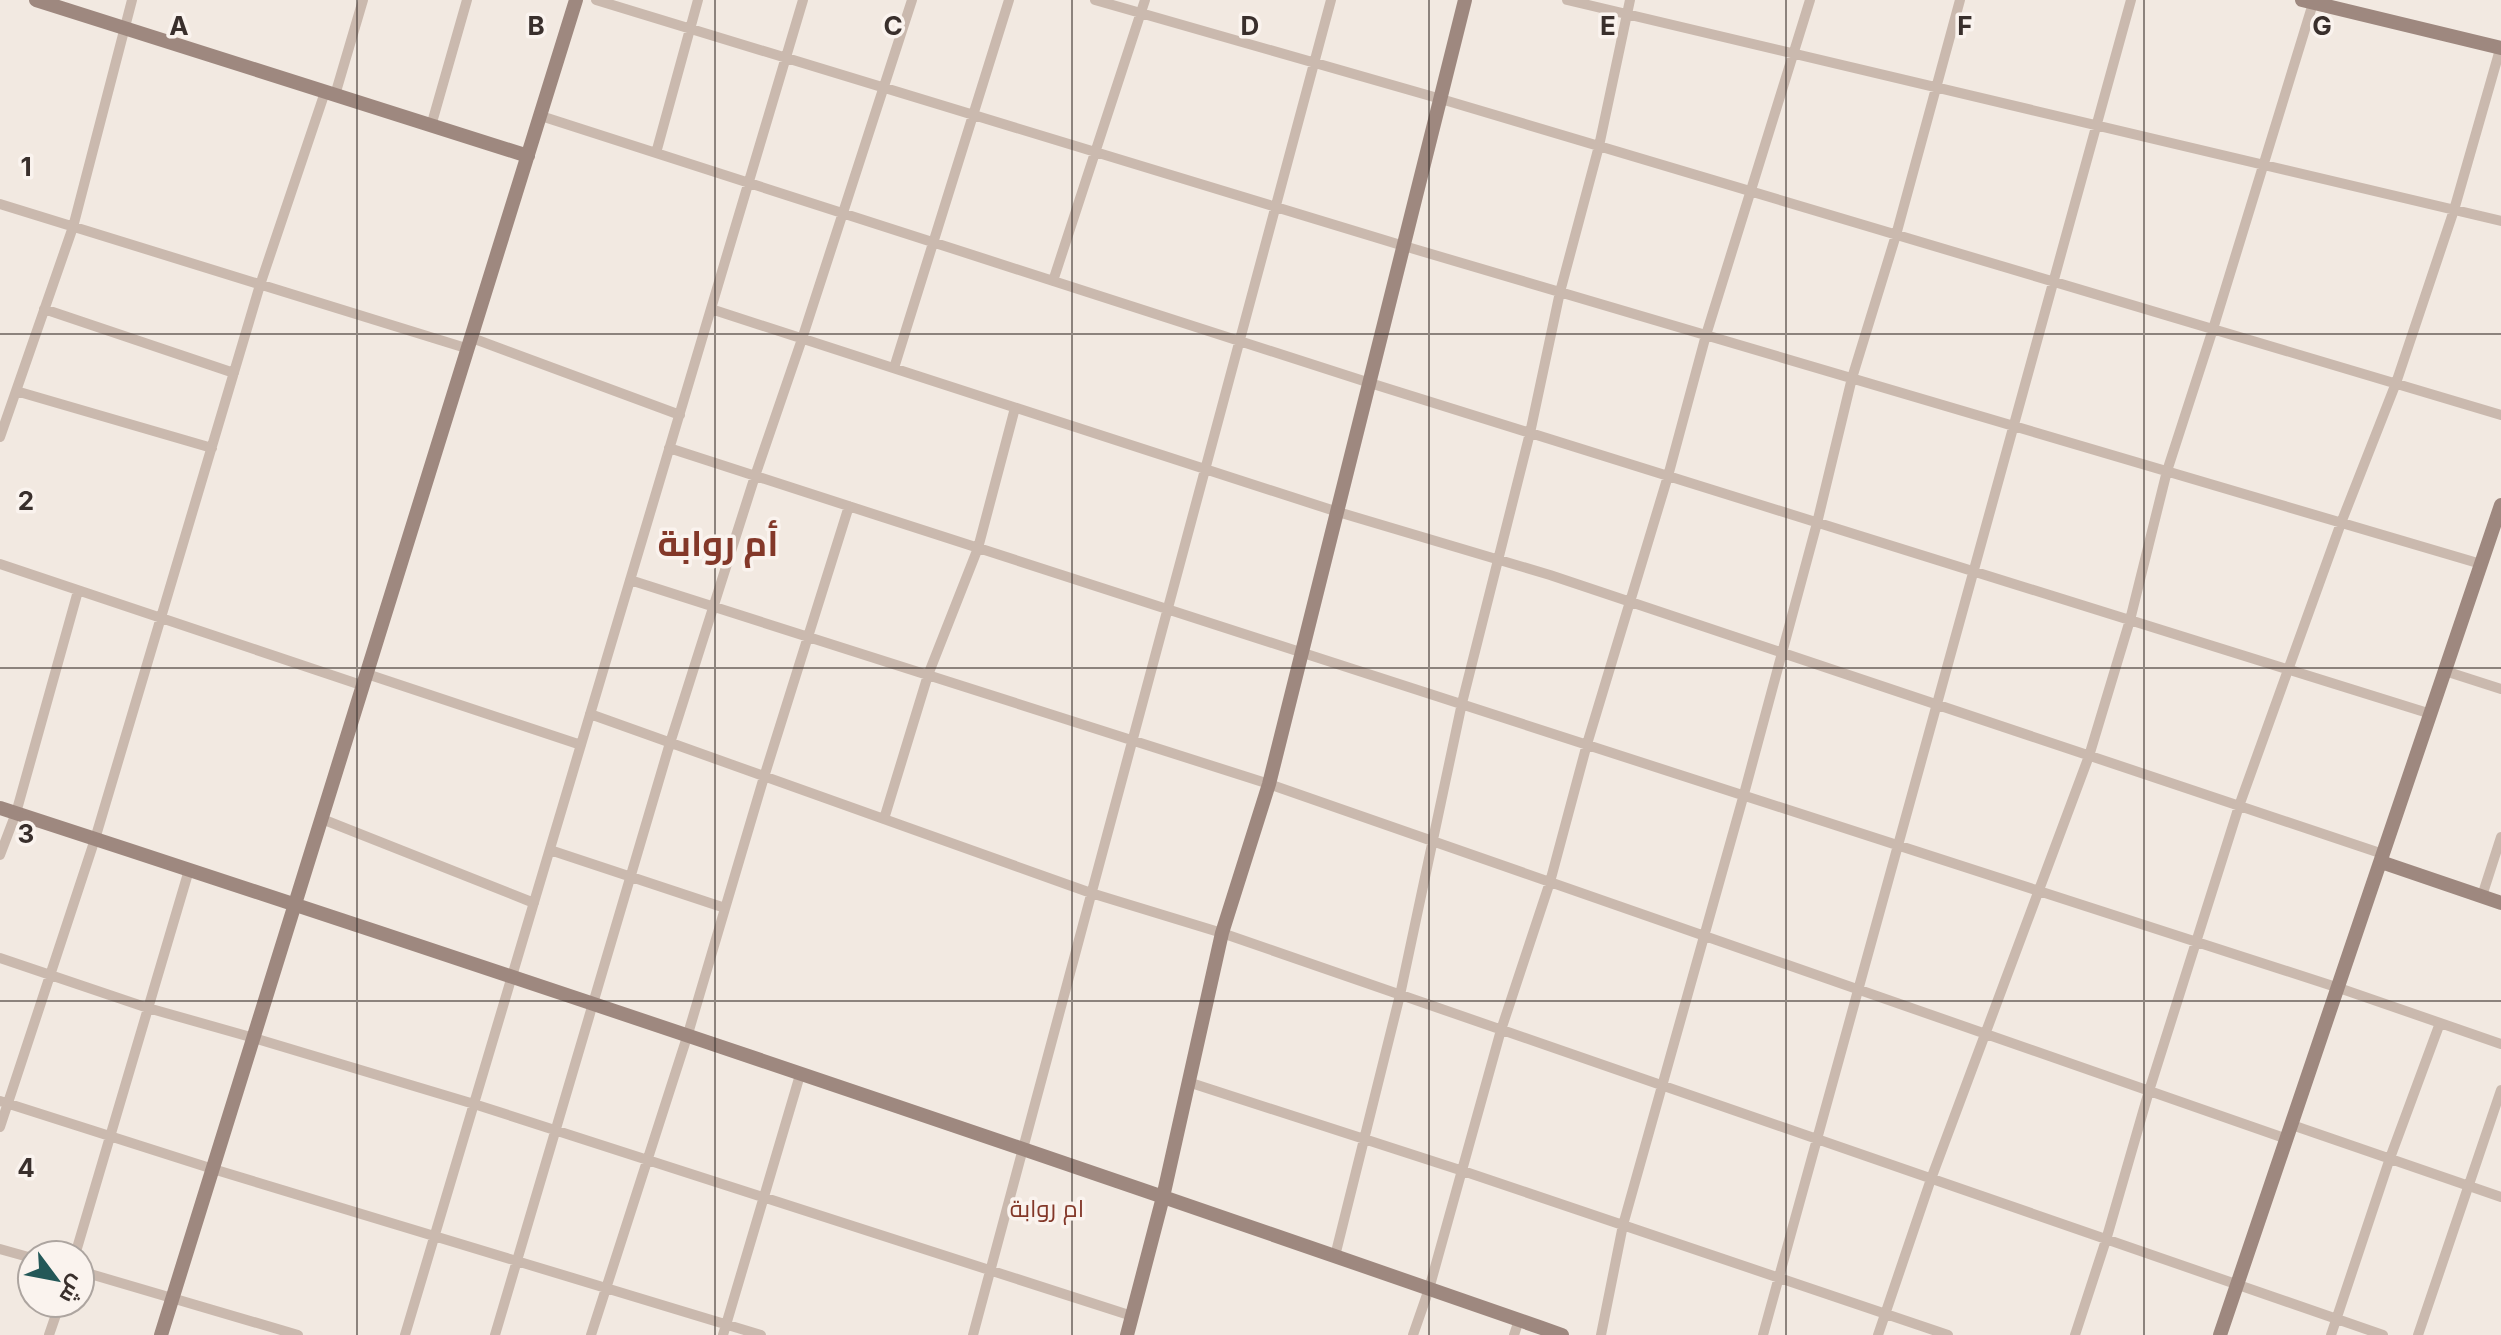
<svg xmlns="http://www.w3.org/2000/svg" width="2501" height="1335" font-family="Inter,Cairo,sans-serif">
<rect width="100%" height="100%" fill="#f2e9e1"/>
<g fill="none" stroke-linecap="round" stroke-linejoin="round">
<path stroke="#cab9ae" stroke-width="10" d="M596,0l808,246 1077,318
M1095,0l346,99 1060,316
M1567,0l934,221
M335,95l28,-95
M541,116l829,267 1061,331
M431,126l36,-126
M656,153l42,-153
M0,204l469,145
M1053,281l92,-281
M44,309l190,64
M711,309l627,203 212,63 833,279
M472,338l208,77
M894,368l115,-368
M16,391l196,57
M0,437l73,-210 59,-227
M669,448l1670,540 162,56
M0,564l364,122
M630,580l639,204 1018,355
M2445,671l56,18
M367,674l214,71
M590,714l501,179 131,40 1161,402
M322,819l212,84
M884,819l44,-144 50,-127 37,-140
M550,850l175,58
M0,855l16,-42 62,-222
M2482,896l19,-59
M0,958l148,50 106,30 220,66 658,212
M1188,1082l275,89 485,164
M0,1101l213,68 548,166
M2292,1125l209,72
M0,1127l95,-288 165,-554 65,-193
M0,1249l32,9
M75,1255l114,-385
M1335,1256l65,-261 62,-292 68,-270 30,-141 39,-146 31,-146
M80,1271l218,64
M49,1335l11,-32
M405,1335l398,-1335
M495,1335l175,-592 85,-267 47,-137 110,-339
M591,1335l96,-298 77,-260 85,-271
M723,1335l77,-260
M973,1335l358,-1335
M1413,1335l16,-46 72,-259 49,-148 37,-138 81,-268 38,-141 104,-335
M1514,1335l5,-15
M1601,1335l22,-110 121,-431 73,-271 35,-145 44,-143 64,-235
M1763,1335l368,-1335
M1878,1335l53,-156 158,-423 41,-136 37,-149 46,-142 101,-329
M2075,1335l31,-95 43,-149 90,-285 102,-283 55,-140 58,-173 47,-164
M2331,1335l59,-177 50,-135
M2418,1335l83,-245"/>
<path stroke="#9e887f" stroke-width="14" d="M36,0l492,156
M2302,0l199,48
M0,808c522,170 1043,346 1562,527
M2381,862l120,41
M161,1335l415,-1335
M1127,1335l36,-138 59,-264 47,-149 196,-784
M2220,1335l281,-830"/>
</g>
<path fill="none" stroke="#392f2c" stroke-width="2" stroke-opacity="0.55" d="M357,0v1335M715,0v1335M1072,0v1335M1429,0v1335M1786,0v1335M2144,0v1335M0,334h2501M0,668h2501M0,1001h2501"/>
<g text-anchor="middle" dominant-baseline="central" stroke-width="7" stroke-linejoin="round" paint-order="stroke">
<g font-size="24" fill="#833829" stroke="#faf3ee">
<text x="1047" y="1208">ام روابة</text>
</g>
<g font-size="36" font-weight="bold" fill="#833829" stroke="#faf3ee">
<text x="718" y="543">أم روابة</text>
</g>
</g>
<g font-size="26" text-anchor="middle" font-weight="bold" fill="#392f2c" stroke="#faf3ee" stroke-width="7" stroke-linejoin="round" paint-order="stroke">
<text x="179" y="35">A</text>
<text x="536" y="35">B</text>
<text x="893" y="35">C</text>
<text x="1250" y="35">D</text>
<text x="1608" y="35">E</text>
<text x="1965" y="35">F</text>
<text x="2322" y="35">G</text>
<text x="26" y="176">1</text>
<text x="26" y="510">2</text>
<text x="26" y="843">3</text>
<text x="26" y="1177">4</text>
</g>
<g transform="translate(56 1279) rotate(122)"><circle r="38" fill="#faf3ee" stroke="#ada5a0" stroke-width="2"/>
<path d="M0-6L14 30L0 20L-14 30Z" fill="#235858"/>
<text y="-12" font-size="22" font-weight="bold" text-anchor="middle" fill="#392f2c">ش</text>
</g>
</svg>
